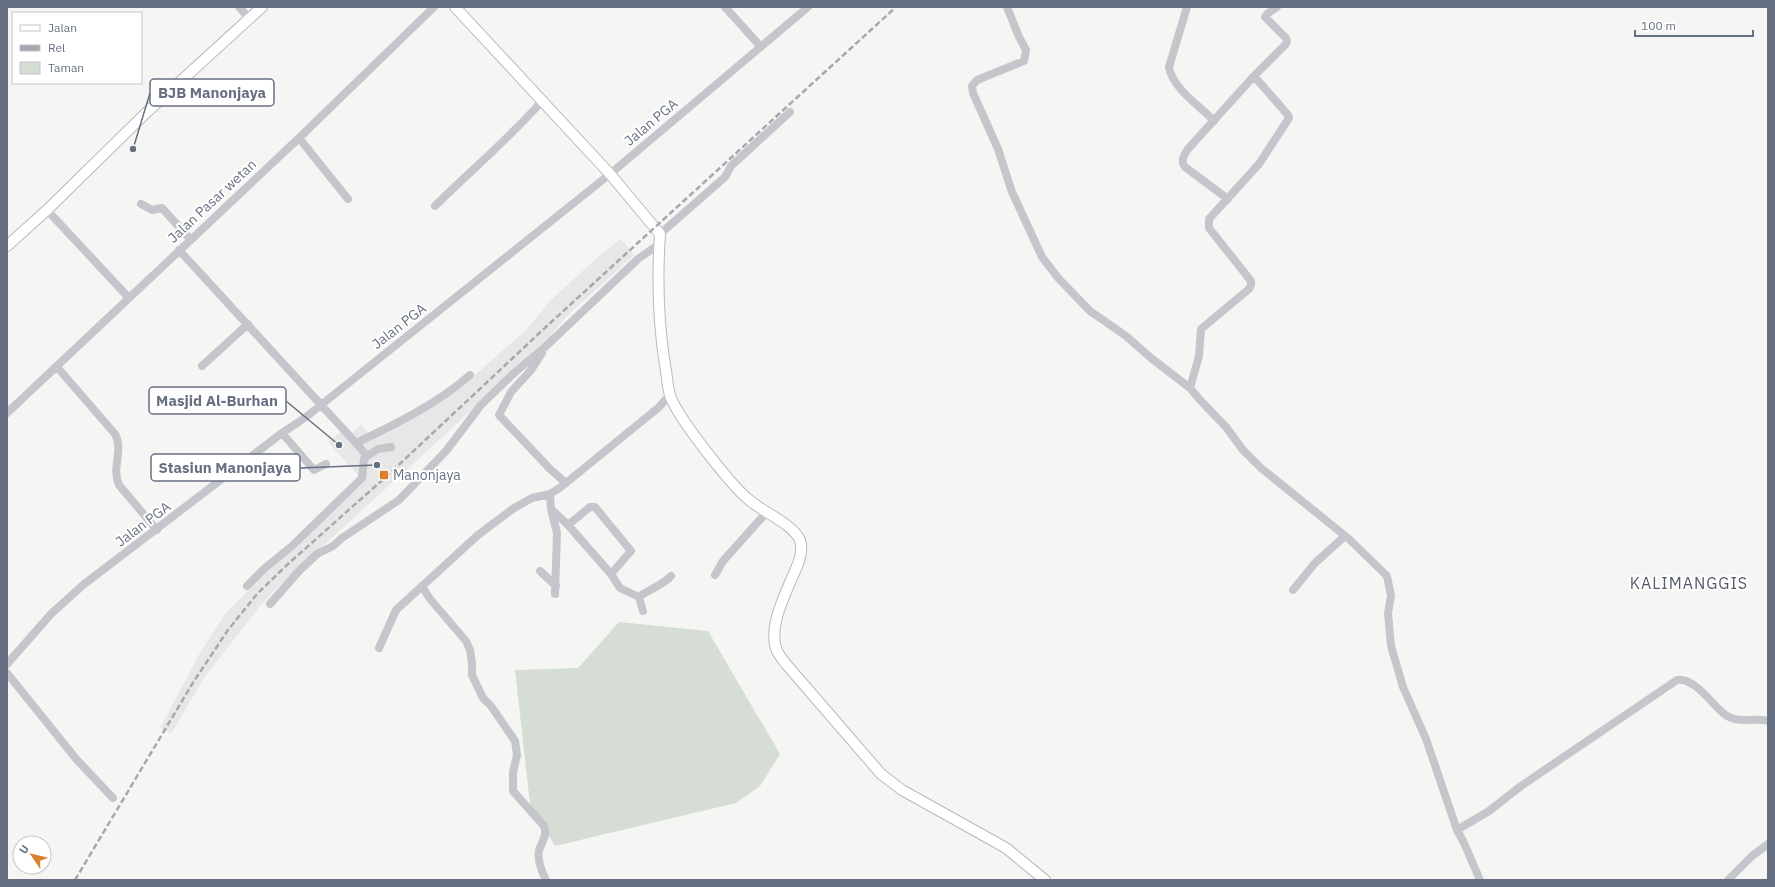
<svg xmlns="http://www.w3.org/2000/svg" width="1775" height="887" font-family="'IBM Plex Sans',sans-serif">
<rect width="100%" height="100%" fill="#f5f6f3"/>
<path fill="#e6e7e6" d="M621,239l13,16 -68,62 -25,30 -262,239 -19,20 -56,72 -33,56 -11,-6 40,-75 26,-40 52,-53 85,-79 -35,-39 17,-14 6,6 10,-9 12,13 94,-56 60,-53 22,-27 53,-49z"/>
<path fill="#d6ddd4" d="M619,622l89,9 72,123 -20,32 -24,17 -181,43 -25,-42 -15,-134 63,-2z"/>
<g fill="none" stroke-linecap="round" stroke-linejoin="round">
<g stroke="#b8b9be" stroke-width="12">
<path id="major" d="M455,7l155,167 50,60c-3,44 -2,87 5,131 2,9 2,20 5,30 5,17 35,55 47,70 10,12 19,24 31,34 13,12 45,25 52,41 2,7 1,15 -1,21 -9,25 -33,64 -22,90 2,4 6,9 9,13l95,110 21,16 104,58 39,32
M7,246l40,-36 101,-99 114,-104"/>
</g>
<path stroke="#c5c6cb" stroke-width="8" d="M239,7l11,12
M725,7l36,40
M1007,7l12,30 7,13 -2,11 -47,19 -5,6 1,7 25,56 14,43 30,65 17,22 31,32 36,25 25,22 39,30 10,12 26,27 17,23 18,18 88,71 38,37 4,20 -3,17 3,33 12,41 23,52 31,91 7,13 16,37
M1187,7l-18,60c3,21 31,39 45,54
M299,138l49,61
M1228,199l-43,-32c-5,-6 -1,-12 3,-18l66,-73 32,-32 1,-3 -1,-3 -21,-21 2,-3 10,-7
M141,204l11,6 10,-2 29,32
M435,206c35,-35 74,-67 107,-105
M47,210l82,88
M660,234l65,-57 6,-11 59,-54
M179,250l177,193c40,-19 81,-39 114,-68
M542,353l-11,17 -20,22 -12,23 51,54 16,14
M202,366l46,-42
M57,367l58,67c9,16 -4,34 4,51l38,45
M1190,388l9,-32 2,-27 48,-40 2,-4v-4l-42,-53v-9l50,-55 30,-46 -1,-3 -34,-39
M7,413l292,-275 135,-131
M282,433l32,37 12,-6
M367,456l11,-7 13,-2
M550,494l1,15 6,24 -2,61
M551,509l17,16 43,49 9,14 19,9 4,14
M568,525l22,-18h5l36,44 -20,23
M540,571l16,15
M715,575l8,-14 43,-48
M247,586l18,-18 27,-22 70,-68 2,-19 3,-3 -11,-13
M422,586l8,13 36,42 4,9 2,13v12l11,23 8,8 24,35 2,14 -4,17v19l31,35c4,10 -3,16 -5,25 -2,10 3,21 7,29
M1293,590l22,-27 30,-27
M639,597c11,-8 24,-12 32,-21
M270,604l29,-33 18,-17 16,-8 9,-8 57,-38 47,-49 35,-46 32,-31 32,-27 93,-88 20,-14
M379,648l17,-38 82,-75 36,-27 18,-10 18,-4 11,-7 97,-79 12,-13
M7,664l44,-50 32,-29 199,-152 24,-16 304,-243 198,-167
M7,673l70,87 36,38
M1457,830l32,-19 32,-25 156,-106c17,-3 34,23 46,33 14,12 30,4 45,8
M1728,880l24,-24 16,-12"/>
<use href="#major" stroke="#fff" stroke-width="10"/>
<path stroke="#a5a8af" stroke-width="2.5" stroke-dasharray="6 3" stroke-linecap="butt" d="M75,880l119,-199 34,-51 29,-36 31,-30 100,-89 160,-150 348,-318"/>
</g>
<rect fill="#da802f" stroke="#fff" stroke-width="1.5" x="379" y="470" width="10" height="10" rx="2"/>
<g text-anchor="middle" dominant-baseline="central" stroke-width="4" stroke-linejoin="round" paint-order="stroke">
<g font-size="14" fill="#676f83" stroke="#fff">
<text transform="translate(651 122) rotate(-40)">Jalan PGA</text>
<text transform="translate(212 201) rotate(-43)">Jalan Pasar wetan</text>
<text transform="translate(399 326) rotate(-38)">Jalan PGA</text>
<text transform="translate(143 524) rotate(-37)">Jalan PGA</text>
</g>
<g font-size="14" fill="#676f83" stroke="#fff" text-anchor="start">
<text x="393" y="475">Manonjaya</text>
</g>
<g font-size="16" letter-spacing="1" fill="#545a68" stroke="#fff">
<text x="1689" y="583">KALIMANGGIS</text>
</g>
</g>
<path fill="none" stroke="#676f83" stroke-width="1.5" d="M133 149L150 93M339 445L286 401M377 465L300 468"/>
<g fill="#676f83" stroke="#fff" stroke-width="1.5">
<circle cx="133" cy="149" r="4"/>
<circle cx="339" cy="445" r="4"/>
<circle cx="377" cy="465" r="4"/>
</g>
<g fill="#fff" stroke="#676f83" stroke-width="1.5">
<rect x="150" y="79" width="124" height="27" rx="4"/>
<rect x="149" y="387" width="137" height="27" rx="4"/>
<rect x="151" y="454" width="149" height="27" rx="4"/>
</g>
<g font-size="15" text-anchor="middle" font-weight="bold" fill="#676f83">
<text x="212" y="98">BJB Manonjaya</text>
<text x="217" y="406">Masjid Al-Burhan</text>
<text x="225" y="473">Stasiun Manonjaya</text>
</g>
<rect width="1775" height="887" fill="none" stroke="#676f83" stroke-width="16"/>
<rect x="12" y="12" width="130" height="72" fill="#ffffff" stroke="#c2c5cd"/>
<rect x="20" y="25" width="20" height="6" fill="#ffffff" stroke="#c2c5cd"/>
<text x="48" y="32" font-size="12" fill="#676f83">Jalan</text>
<rect x="20" y="45" width="20" height="6" fill="#a5a8af" stroke="#c2c5cd"/>
<text x="48" y="52" font-size="12" fill="#676f83">Rel</text>
<rect x="20" y="62" width="20" height="12" fill="#d6ddd4" stroke="#c2c5cd"/>
<text x="48" y="72" font-size="12" fill="#676f83">Taman</text>
<g transform="translate(32 855) rotate(305)"><circle r="19" fill="#ffffff" stroke="#c2c5cd"/>
<path d="M0-3L7 15L0 10L-7 15Z" fill="#da802f"/>
<text y="-6" font-size="11" font-weight="bold" text-anchor="middle" fill="#676f83">U</text>
</g>
<path d="M1635 30v6h118v-6" fill="none" stroke="#676f83" stroke-width="2"/>
<text x="1641" y="30" font-size="12" fill="#676f83" stroke="#ffffff" stroke-width="3" paint-order="stroke">100 m</text>
</svg>
